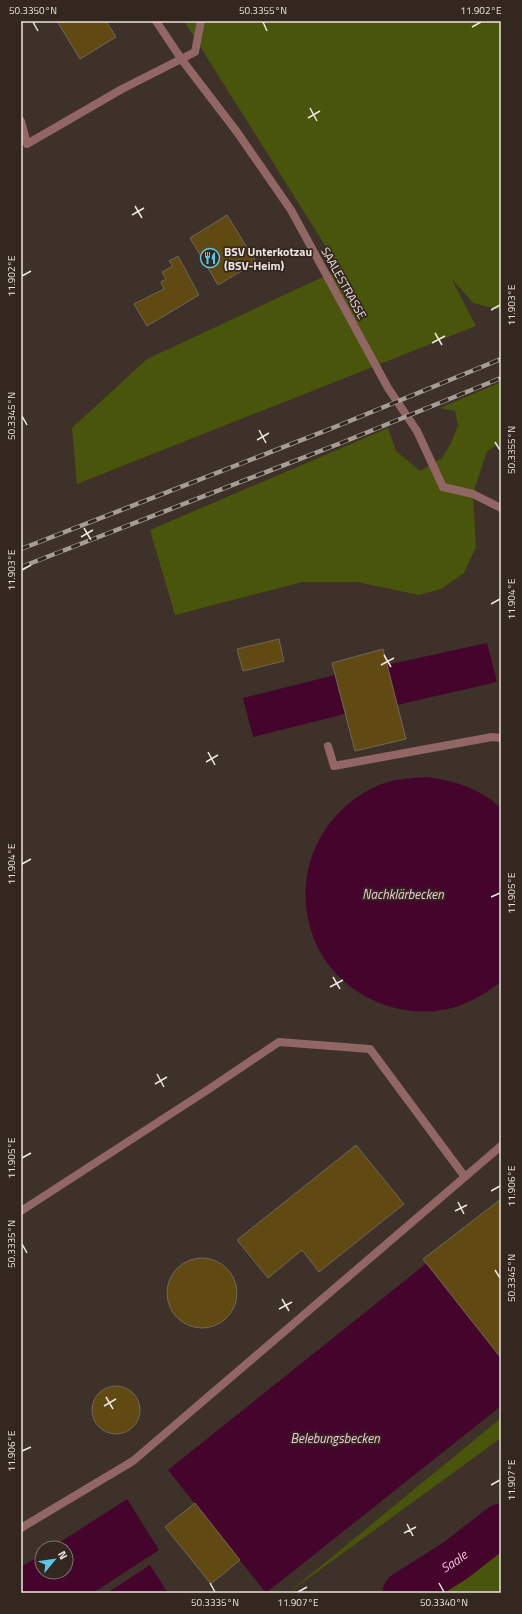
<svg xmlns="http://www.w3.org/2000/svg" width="522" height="1614" font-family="'Titillium Web',sans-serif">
<rect width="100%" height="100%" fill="#3d312a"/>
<path fill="#49550a" d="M184,21h317v289l-28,-7 -22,-25 25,48 -399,158 -5,-56 75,-69 193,-90z
M501,382v61l-14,8 -14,43 3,53 -12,26 -23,16 -22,6 -62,-13h-55l-127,33 -25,-85 238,-102 8,23 24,20 22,-13 8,-13 8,-19 -3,-15 -15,-3z
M501,1418v20l-213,155z
M501,1542v51h-74z"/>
<path fill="#45042c" d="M487,643l10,39 -100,23 -11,-40z
M335,675l10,39 -92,23 -10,-39z
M427,777c28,4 52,11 74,31v174c-18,13 -37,25 -59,28 -53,9 -109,-22 -128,-71 -24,-62 5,-128 65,-154 15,-6 32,-7 48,-8z
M427,1263l74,95v48l-235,187 -98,-123z
M127,1499l32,51 -66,43h-72v-26l21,-13v18h24v-24h-15z
M501,1509v21l-45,30z
M150,1565l18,28h-61z"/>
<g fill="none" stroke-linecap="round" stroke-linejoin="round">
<path stroke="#45042c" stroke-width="43" id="s1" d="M404,1593l52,-33 45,-35"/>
</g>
<path fill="#604a12" stroke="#6d685a" d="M57,21h49l10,16 -36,22z
M227,215l29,47 -38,23 -28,-47z
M178,256l21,39 -52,31 -13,-22 30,-15 -3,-7 5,-3 -4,-7 11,-6 -4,-5z
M279,639l5,22 -41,10 -6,-22z
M383,649l23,90 -51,12 -23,-88z
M356,1145l48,59 -85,68 -17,-22 -34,28 -31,-38z
M501,1199v159l-78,-99z
M167 1293a35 35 0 1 1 70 0a35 35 0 1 1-70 0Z
M92 1410a24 24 0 1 1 48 0a24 24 0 1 1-48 0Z
M195,1503l45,57 -29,24 -46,-57z"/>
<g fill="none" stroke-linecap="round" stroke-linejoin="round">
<path stroke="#926664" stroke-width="8" d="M21,121l6,23 95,-55 73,-37 6,-31
M443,487l30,7 28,14
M328,746l6,20 158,-29 9,1
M21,1211l185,-120 73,-49 91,7 95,128
M21,1528l112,-67 368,-315"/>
<path stroke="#926664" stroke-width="8" d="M156,21l26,39 55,72 54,78 97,178 29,43 26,56"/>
<g stroke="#a79d97" stroke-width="4.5">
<path id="rail" d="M21,549l314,-122 166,-68
M21,567l320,-124 160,-65"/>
</g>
<use href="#rail" stroke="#332720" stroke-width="3" stroke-dasharray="9" stroke-linecap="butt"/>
</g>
<path fill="none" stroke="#ede5e0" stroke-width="1.5" d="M33,22l5,9M263,22l4,9M472,27l9,-5M310,108l7,13M308,118l12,-7M135,206l7,12M132,215l12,-7M22,276l9,-5M491,310l9,-5M435,333l7,12M432,343l13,-7M22,416l5,9M259,430l7,13M257,440l12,-7M495,442l5,8M84,528l7,12M81,537l12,-7M22,570l9,-5M491,604l9,-5M384,655l7,12M381,665l13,-7M208,752l7,13M206,762l12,-7M22,864l9,-5M491,897l9,-4M333,977l7,12M330,987l13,-7M157,1074l7,13M155,1084l12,-7M22,1158l9,-5M491,1191l9,-5M458,1202l6,12M455,1211l12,-6M22,1244l5,9M495,1270l5,8M282,1299l7,12M279,1309l13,-7M106,1397l7,12M104,1406l12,-7M22,1451l9,-4M491,1485l9,-5M407,1524l6,12M404,1533l12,-6M210,1583l5,9M439,1583l5,9M298,1592l9,-5"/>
<defs>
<g id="restaurant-ring" transform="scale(1)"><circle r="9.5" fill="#332720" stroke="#59c8e4" stroke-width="1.5"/><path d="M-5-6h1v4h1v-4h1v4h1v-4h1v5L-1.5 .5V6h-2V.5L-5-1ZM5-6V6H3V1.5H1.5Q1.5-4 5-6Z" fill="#59c8e4"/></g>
</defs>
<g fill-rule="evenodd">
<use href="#restaurant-ring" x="210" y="258"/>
</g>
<g text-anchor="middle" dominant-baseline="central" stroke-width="3.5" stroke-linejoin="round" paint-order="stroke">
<g font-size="12" font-weight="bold" fill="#ede5e0" stroke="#332720" text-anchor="start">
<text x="224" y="251">BSV Unterkotzau<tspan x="224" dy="14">(BSV-Heim)</tspan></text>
</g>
<g font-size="12" fill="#ede5e0" stroke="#332720">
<text transform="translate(344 283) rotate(61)">SAALESTRASSE</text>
</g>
<g font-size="13" font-style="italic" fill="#f5c4db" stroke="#332720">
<text x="403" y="894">Nachklärbecken</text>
<text x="335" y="1438">Belebungsbecken</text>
<text stroke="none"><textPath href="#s1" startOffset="59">Saale</textPath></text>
</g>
</g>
<rect width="522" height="1614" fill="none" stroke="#332720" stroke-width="44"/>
<g transform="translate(54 1560) rotate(61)"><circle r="19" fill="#332720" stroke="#7d736d"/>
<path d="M0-3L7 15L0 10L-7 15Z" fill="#59c8e4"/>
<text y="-6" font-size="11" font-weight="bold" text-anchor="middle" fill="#ede5e0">N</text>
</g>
<rect x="22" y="22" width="478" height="1570" fill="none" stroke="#ede5e0" stroke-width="1.5"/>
<g font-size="10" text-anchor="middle" fill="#ede5e0">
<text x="33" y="14">50.3350°N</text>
<text x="263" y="14">50.3355°N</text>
<text x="481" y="14">11.902°E</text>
<text transform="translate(11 276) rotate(-90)" y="4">11.902°E</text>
<text transform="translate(511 305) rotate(-90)" y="4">11.903°E</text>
<text transform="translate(11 416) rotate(-90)" y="4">50.3345°N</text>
<text transform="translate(511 450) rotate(-90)" y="4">50.3355°N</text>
<text transform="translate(11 570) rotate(-90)" y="4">11.903°E</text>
<text transform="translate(511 599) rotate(-90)" y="4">11.904°E</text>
<text transform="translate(11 864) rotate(-90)" y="4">11.904°E</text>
<text transform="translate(511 893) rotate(-90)" y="4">11.905°E</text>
<text transform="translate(11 1158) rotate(-90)" y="4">11.905°E</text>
<text transform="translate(511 1186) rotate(-90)" y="4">11.906°E</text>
<text transform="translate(11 1244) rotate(-90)" y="4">50.3335°N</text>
<text transform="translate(511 1278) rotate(-90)" y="4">50.3345°N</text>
<text transform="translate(11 1451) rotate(-90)" y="4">11.906°E</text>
<text transform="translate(511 1480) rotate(-90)" y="4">11.907°E</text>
<text x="215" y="1606">50.3335°N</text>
<text x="298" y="1606">11.907°E</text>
<text x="444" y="1606">50.3340°N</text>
</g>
</svg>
